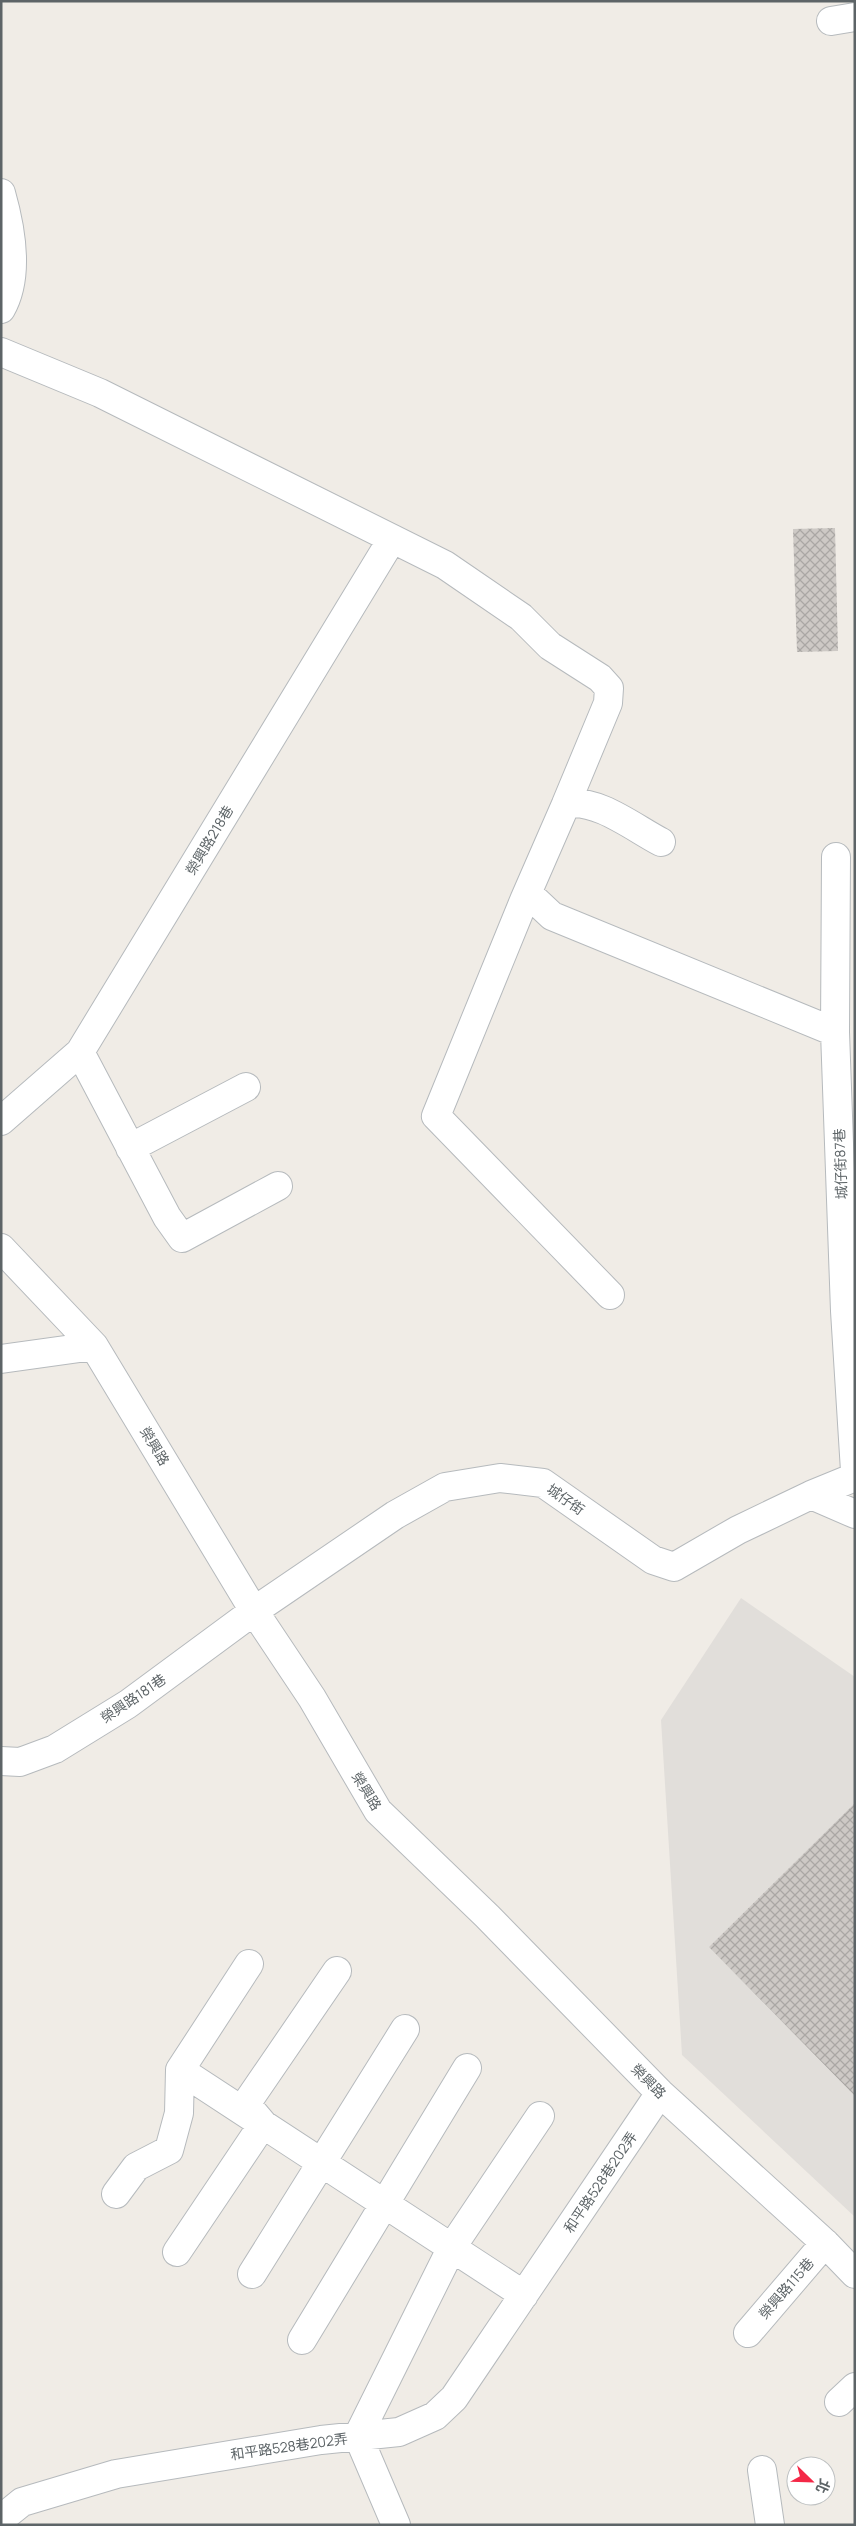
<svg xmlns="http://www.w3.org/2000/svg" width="856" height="2526" font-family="Manrope,'Noto Sans TC',sans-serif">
<defs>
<pattern id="building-cross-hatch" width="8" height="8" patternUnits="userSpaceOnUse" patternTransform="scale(1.25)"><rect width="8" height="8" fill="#cdc9c5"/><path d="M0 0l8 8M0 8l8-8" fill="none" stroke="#aaa7a4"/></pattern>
</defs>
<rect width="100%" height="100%" fill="#f0ece6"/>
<path fill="#e1deda" d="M741,1598l114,79v540l-173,-162 -21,-335z"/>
<path fill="url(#building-cross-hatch)" d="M835,528l3,123 -41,1 -4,-123z
M855,1803v293l-146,-149z"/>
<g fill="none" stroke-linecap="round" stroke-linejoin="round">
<g stroke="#b6babd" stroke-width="30">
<path id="minor" d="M831,21l24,-4
M1,193c10,35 19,83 0,116
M1,352l99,41 345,172 76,52 29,29 50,32 9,10 -1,15 -42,101
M661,842c-27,-14 -64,-44 -95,-38l-41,94 11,3 16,15 283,116
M836,857l-1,175 10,279 10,160
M525,898l-89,218 174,179
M80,1052l87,165 15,21 96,-52
M1,1121l79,-69 312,-513
M130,1148l116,-61
M1,1248l93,98 160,265 58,87 66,113 109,105 173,177 165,150 30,31
M1,1359l93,-13
M811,1495l44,19
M1,1761l19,1 35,-13 73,-45 126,-93 141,-96 50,-28 55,-9 43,5 110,77 21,7 64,-37 73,-35 44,-18
M180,2070l344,225
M180,2070l69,-106
M116,2194l20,-27 33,-17 10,-37 1,-43
M177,2252l86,-128 -17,-20 91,-133
M252,2274l153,-245
M748,2333l77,-90
M302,2340l165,-272
M839,2402l16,-15
M762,2470l8,55
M1,2519l21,-17 94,-28 205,-34 78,-8 36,-16 19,-18 206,-305
M396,2525l-38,-89 94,-189 88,-131"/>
</g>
<use href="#minor" stroke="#fff" stroke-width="28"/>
</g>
<g text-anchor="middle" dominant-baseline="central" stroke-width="4" stroke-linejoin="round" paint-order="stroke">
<g font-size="14" fill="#5d6467" stroke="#fff">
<text transform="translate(209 840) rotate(-59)">榮興路218巷</text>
<text transform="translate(840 1164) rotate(-92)">城仔街87巷</text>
<text transform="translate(155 1446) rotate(59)">榮興路</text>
<text transform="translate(566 1499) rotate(35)">城仔街</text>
<text transform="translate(133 1698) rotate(-34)">榮興路181巷</text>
<text transform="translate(367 1791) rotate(58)">榮興路</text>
<text transform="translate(649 2081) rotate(45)">榮興路</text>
<text transform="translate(600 2182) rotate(-56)">和平路528巷202弄</text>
<text transform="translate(786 2288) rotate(-49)">榮興路115巷</text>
<text transform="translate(289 2446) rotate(-8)">和平路528巷202弄</text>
</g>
</g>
<rect width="856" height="2526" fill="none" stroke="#5d6467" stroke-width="5"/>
<g transform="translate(811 2481) rotate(113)"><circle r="24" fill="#ffffff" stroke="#bec1c2"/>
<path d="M0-4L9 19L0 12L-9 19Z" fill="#f42847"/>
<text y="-8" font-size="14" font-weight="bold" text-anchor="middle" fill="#5d6467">北</text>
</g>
</svg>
